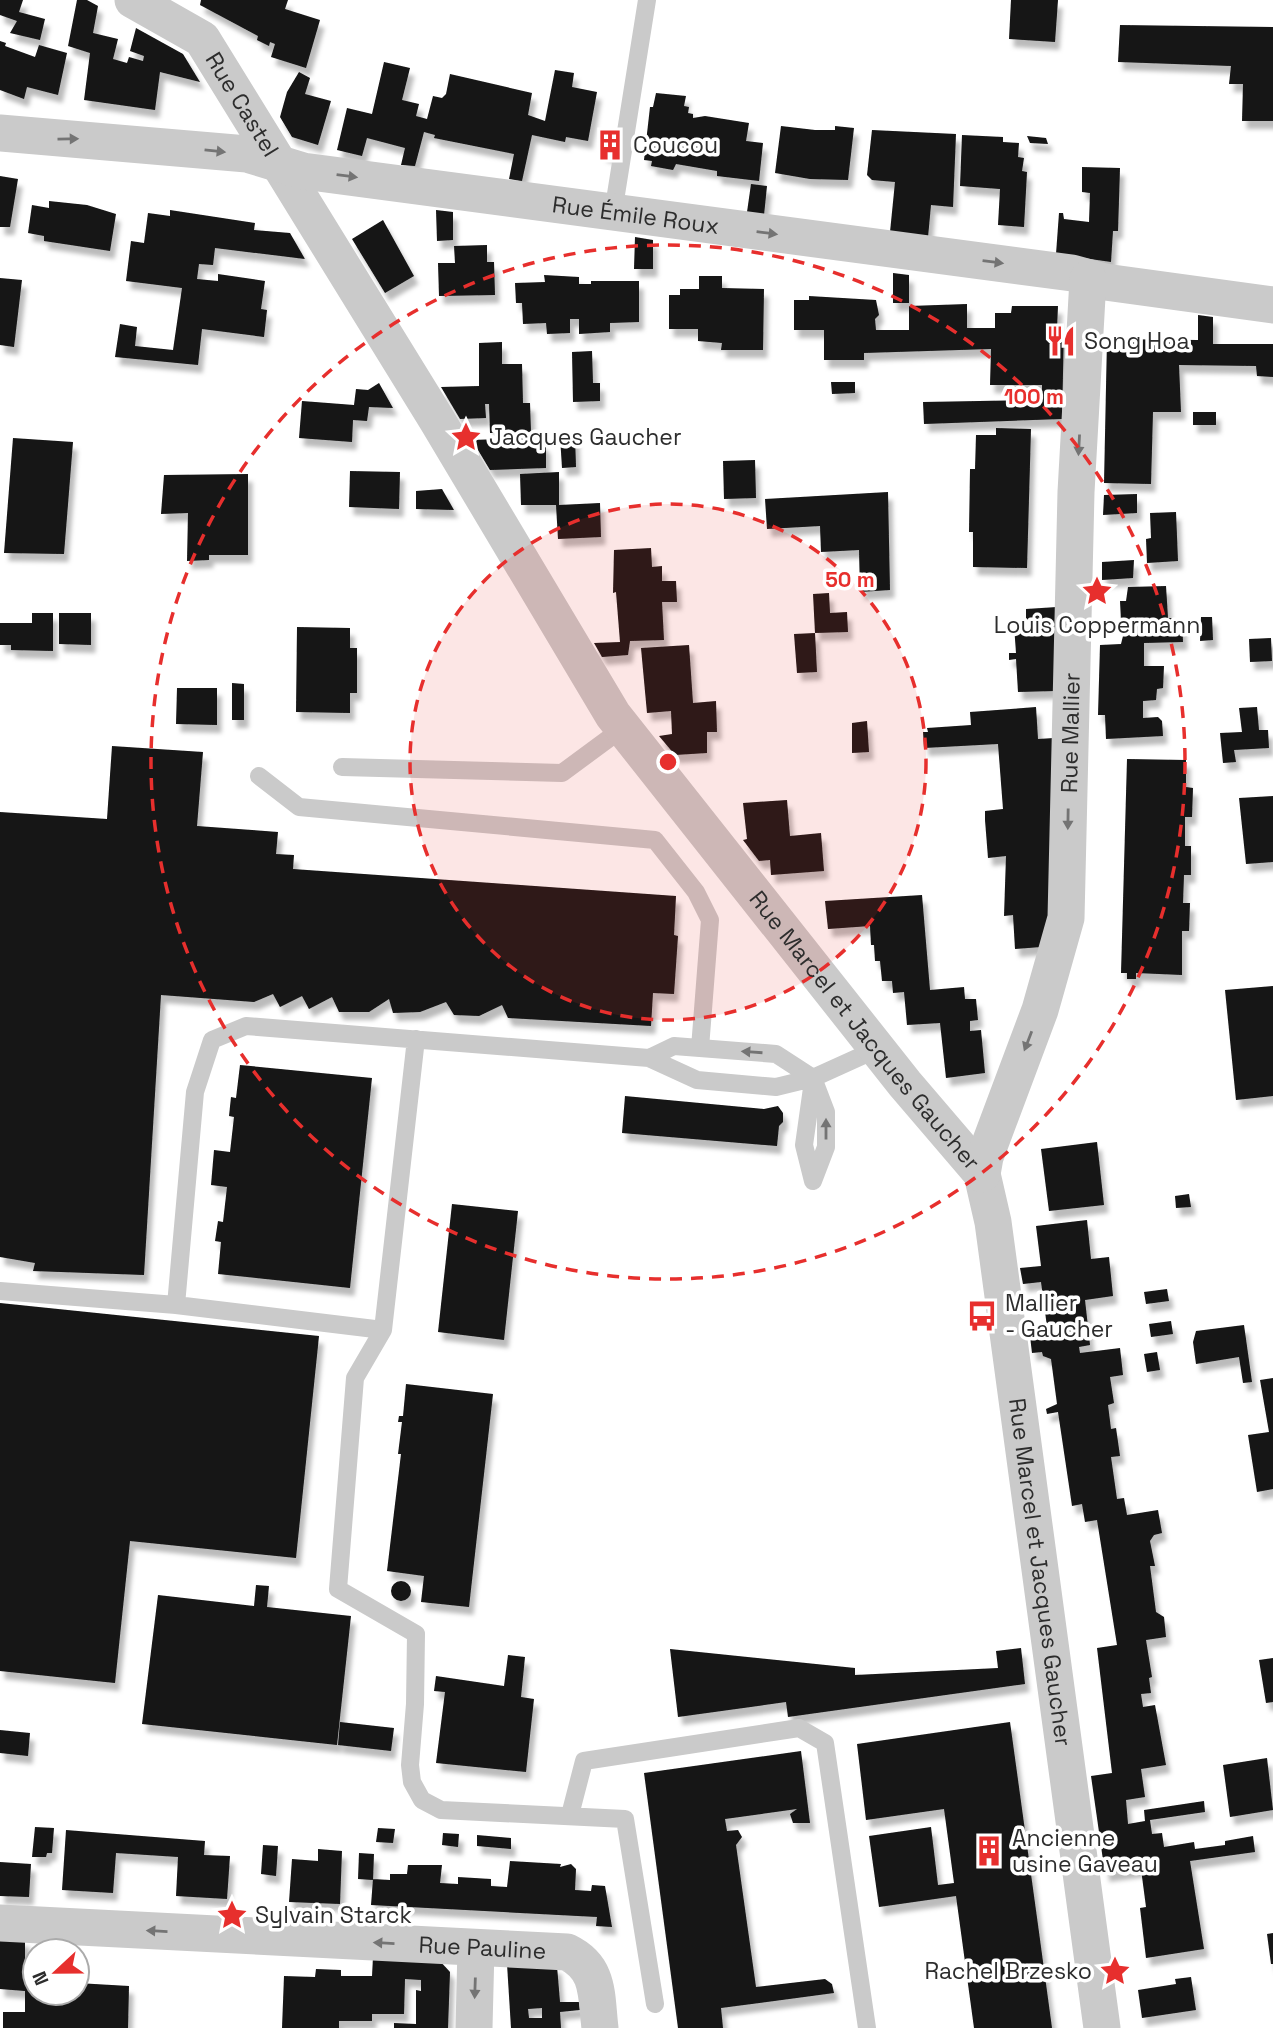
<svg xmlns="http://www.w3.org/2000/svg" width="1273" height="2028" font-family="'Space Grotesk',sans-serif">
<defs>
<filter id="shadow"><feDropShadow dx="4.5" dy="8" stdDeviation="2" flood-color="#0004"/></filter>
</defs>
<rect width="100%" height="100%" fill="#fff"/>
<path fill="#141414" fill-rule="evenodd" filter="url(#shadow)" d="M0,0h23l-4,12 26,7 -5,21 -30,-7 7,-12 -17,-6z
M77,0h10l11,6 -5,27 25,6 -5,20 14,4 2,-6 14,4 1,-5 -14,-5 6,-23 47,26 17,28 -40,-10 -5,38 -71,-10 6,-47 -22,-7z
M201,0h87l-3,9 35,11 -14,48 -35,-11 4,-13 -5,-2 -1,4 -12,-6 1,-4 -58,-31z
M1011,0h47l-3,42 -46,-3z
M1120,25l153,2v94h-31l1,-37h-14l2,-18 -113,-4z
M0,41l6,2 -1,3 30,11 4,-12 28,8 -9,42 -31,-8 -3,12 -24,-9z
M384,62l26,6 -8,32 17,4 -3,12 11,3 6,-23 9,2 4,-4 4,-20 82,19 -4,22 17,6 10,-51 19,3 -2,14 25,5 -9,49 -22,-4 -1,5 -33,-7 -10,46 -13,-2 5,-25 -80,-16 1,-3 -11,-3 -9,34 -14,-1 4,-17 -38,-10 -5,18 -25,-6 10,-42 25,6z
M299,72l11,6 -5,16 26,7 -13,44 -26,-8 -12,-20 7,-25z
M656,93l30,3 -2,10 5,1 -1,6 5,1v4l12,-2 44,7 -3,18 17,2 -4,38 -42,-5v-5l-41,-7 -3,6 -22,-4 1,-5 -8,-1 6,-53h3z
M781,126l34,4h20v-4l19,2 -6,52 -38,-1 -35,-6z
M872,130l84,4 -3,73 -22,-2 -3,32 -38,-5 5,-50 -23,-2 -5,-5z
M605,134l13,2 -4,20 -12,-2z
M962,135l41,2v5l16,1 -1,14 6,1 -2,13 5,1 -3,55 -26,-2 2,-36 -40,-3z
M1027,136l19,2 2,6 -18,-1z
M1082,167l38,1 -2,63h-5l-2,31 -55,-8 3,-41h4l1,6 25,3 1,-29 -8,-1z
M0,176l18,3 -8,48h-10z
M751,184l16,2 -3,29 -17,-3z
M49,201l38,4 29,9 -6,37 -66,-10v-5l-16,-3 4,-28 17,3z
M170,210l85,13 -1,7 36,3 15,26 -90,-11 -2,17 -14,-1 -2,15 21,2v-7l47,7 -4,28 6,1 -3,27 -62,-8 -4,36 -83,-8 5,-33 17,3 -2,19 38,4 9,-62 -56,-7 5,-40 13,2 4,-30 22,3z
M436,210l17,2v28l-16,1z
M383,220l31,56 -29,17 -33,-54z
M635,237l18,3v29h-19z
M487,245v17h7l1,33 -56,1 -1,-33h17l-1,-17z
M893,273l16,2v28h-16z
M544,275l35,2v7h12v-3h48v41l-29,1v9l-31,2v-15h-9v14l-23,1 -1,-11 -23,1 -1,-21h-6l-1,-20 30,-1z
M699,276h23v12l42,1 -1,61h-42l1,-7 -24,-2v-12h-29v-34h11v-6h19z
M0,278l22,2 -8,67 -14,-2z
M809,296l67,4 3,15 -4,4 1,11h33v-24l58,-2v24h28v-15h16l1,-7h46l-1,22h7l-2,91 -138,5 -1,-22 119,-2v-15h-52l1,-36 -127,4v7h-40v-30h-30v-30h15z
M1198,315l15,2v27h60v33l-16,-1 -1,-10 -77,-1 2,47h-28l-2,72 -47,-1 3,-144 91,1z
M502,342v22h20l1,39h7l1,29 -41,1 -1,-29h-4l1,14 -26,1 -19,-32 38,-1v-43z
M592,351l1,32h7v18l-27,1 -1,-50z
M831,382h24v11l-23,1z
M379,383l14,25 -24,-1 -2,14 -14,-1 -1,22 -53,-4 3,-37 52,4 2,-16 12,1z
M1193,412h23v13h-23z
M996,428l35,1 -4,139 -54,-1v-35h-4l1,-63h5l1,-34h20z
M560,436h15l1,31 -14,1z
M13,438l60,4 -9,112 -60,-1z
M525,438v5l17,-1 4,5v21l-56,2 -18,-30z
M755,460l1,38 -32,1 -1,-38z
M350,471l50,1 -1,37 -50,-2z
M559,472v33l41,-2 1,34 -43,2 -2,-34h-35l-1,-31z
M248,474v81h-39v5l-22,1 1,-48 -27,1 3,-39z
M442,489l12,21 -38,-1v-18z
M888,492l2,98 -30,2 -1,-42 -38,2 -1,-26 -53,3 -2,-30z
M1137,494v19l-34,2 1,-20z
M1176,512l2,49 -31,2 -1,-24 5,-1 -1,-25z
M651,548l1,19 10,-1v15h14l1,21h-15l2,38 -34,1 -2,14 -26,2 -8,-14 26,-1 -4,-50 -3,1 1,-43z
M1134,560l-1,18 -31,2v-18z
M1166,586l2,32h14l1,24 -39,1v23h20l-1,22 -6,1 -1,11 -13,1v17l15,-1 4,4 1,15 -57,3 -1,-24h-7l2,-70 21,-1 6,-24 -6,1 -1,-20h6l2,-14z
M829,593l1,20 17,-1 1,20 -33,1 2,39 -20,1 -3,-39 21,-1 -2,-39z
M1057,607l-2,84 -37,1 -2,-33 -7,1v-7h7l-2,-28 12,-1v-15z
M32,613h21v38l-42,-1v-5h-11v-22h32z
M59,613h32v32l-32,-1z
M1201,617h11l1,23 -13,1z
M297,627l53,1v20h7v45h-7v20l-54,-1z
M1271,638l1,23 -22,1 -1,-23z
M689,645l4,58 23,-2 1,31h-10v21l-32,2 -16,-19 13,-2 -1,-23 -24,2 -6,-65z
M232,683l12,1v36h-12z
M177,688h40v37l-41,-1z
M1036,707l2,32 16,-1 -5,174 -8,35 -26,2 -2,-34 -9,1 2,-60 -18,2 -3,-38v-9l18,-2 -5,-65 -74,4 -1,-16h5l-1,-4 44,-3 -1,-13z
M1257,707l2,23h9l1,18 -35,2 2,12 -13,1 -3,-30 22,-1 -3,-24z
M867,721l2,31 -17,1v-30z
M112,746l91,6 -6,74 81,6 -2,22 18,1 -1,14 383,27 -2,39 4,1 -4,58 -21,-1 -2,33 -143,-8 -6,-13 -23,11 -25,-1 -8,-13 -26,10 -27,1 -4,-14 -20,13h-30l-7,-15 -23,12 -7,-13 -22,11 -7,-13 -19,8 -93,-7 -17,280 -111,-4 2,-8 -35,-6v-445l107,7z
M1127,759l59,1v27l7,1 -1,29h-7v29h6v29h-7l-1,28h7l-1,28h-7v44l-46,-2v6h-9v-6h-6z
M1273,796v66l-27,2 -7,-66z
M787,800l3,36 31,-3 3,38 -53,4 -1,-15 -11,1 -16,-21 4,-1 -4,-36z
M922,895l8,95 34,-3 1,12h11l2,21 -8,1v10l11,-1 4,43 -39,5 -6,-55 -33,2 -3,-33 -11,1 -1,-12h-10l-2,-20h-5l-1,-16h-3l-1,-19 -42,3 -3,-28z
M1273,986v110l-37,4 -11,-110z
M240,1065l132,13 -22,210 -132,-14 3,-32 -6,-1 3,-20 5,1 4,-35 -16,-2 3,-35 16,2 4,-35 -5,-1 2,-19 5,1z
M625,1096l139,13 14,-3 5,7v9l-4,4 -2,20 -155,-13z
M1097,1142l7,63 -55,6 -8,-62z
M1189,1194l2,13 -15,1 -1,-12z
M452,1204l66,7 -14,129 -66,-8z
M1087,1220l4,39 18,-2 4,39 -28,4 5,45 -11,2 1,6 40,-5 3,27 -13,2 4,26 -6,2 3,24 5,-1 4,28 -9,1 6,42 7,-1 3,17 31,-5 4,23 -8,2 -4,6 5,25h-5l6,46 8,5 2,20 -20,3 6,37 -3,1 2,15 -10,1 2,13 12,-2 11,60 -25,4 4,28 -19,3 2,24 17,-3 -1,-11 60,-9 1,11 -55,8 2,14 10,-1 2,14 30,-5 1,7 30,-4v-4l28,-5 2,16 -65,9 14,88 -58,9 -6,-50 6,-1 -5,-38 -36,5 -14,-98 21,-3 -15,-125 20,-3 -20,-125 -12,2 -3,-18 -10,2 -14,-94 -11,2 -1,-5 11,-5 -6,-45 -8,-3 -1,-4 -10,1 -2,-17 18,-2 -7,-52 -18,2 -3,-16 21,-2 -5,-40z
M1167,1289l2,12 -23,3 -2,-12z
M0,1303l319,33 -23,222 -166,-17 -15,142 -115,-12z
M1171,1321l2,13 -22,3 -2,-13z
M1244,1325l8,57 -9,1 -4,-26 -43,7 -3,-22 3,-11z
M1157,1352l3,18 -13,2 -3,-18z
M1273,1378v111l-16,3 -9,-57 21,-3 -9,-52z
M406,1384l87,10 -24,213 -48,-5 3,-26 -37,-5 14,-117h-3l4,-32h-4l1,-6h4z
M391 1591a10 10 0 1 1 20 0a10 10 0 1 1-20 0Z
M256,1585l13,1 -2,21 84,9 -14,129 -195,-21 16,-129 96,11z
M1021,1648l4,36 -237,33 -2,-15 -108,15 -8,-68 185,19v7l143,-7 -2,-17z
M508,1655l17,2 -4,40 13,2 -8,73 -90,-9 9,-71 -11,-1 2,-15 68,10z
M1273,1658v44l-7,1 -7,-43z
M340,1722l54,6 -3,23 -53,-6z
M1010,1722l28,203 14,103h-78l-18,-132 -77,11 -10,-71 62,-9 7,58 16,-2 -10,-74 -78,11 -9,-76z
M0,1730l30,3 -2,23 -28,-3z
M801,1751l9,72h-17l-3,-9 7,-5 -72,10 2,12 11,-1 4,7 -6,8 20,142 69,-8 7,5 2,9 -113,15 2,20h-45l-34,-255z
M1267,1758l6,52 -43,7 -7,-52z
M35,1827l19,1 -2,25h-5l-1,4h-14z
M378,1828l17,1 -2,14 -17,-1z
M66,1830l139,11 -1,14 26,1 -3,43 -51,-3 2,-39 -62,-4 -3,40 -51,-3z
M443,1833l16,1 -1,13 -16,-2z
M477,1835l34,3v11l-34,-3z
M263,1845l15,1 -2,30 -15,-2z
M318,1849l24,2 -2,53 -51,-2 3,-43 26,2z
M359,1853l15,1 -1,26 -15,-1z
M510,1861l51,3 -1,3 11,-3 5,5 -1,21 16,1 1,-6 13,1 7,41 -16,-1 1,-9 -226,-12 2,-26 17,1v-6h17l1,-9h34l-2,18 18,1v-7l33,2v7l16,1z
M0,1862l31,2 -2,33 -29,-1z
M1273,1933v31h-2l-4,-30z
M0,1938l25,1v42l10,1v11h42v-10l52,3 -1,42h-125v-16h22v-21l-25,-2z
M373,1957l66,3 11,12 -2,56h-54v-5l22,1v-34l5,1v-11l-16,-1 -1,35h-32v7h-33v7h-57l2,-52 31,1 1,-8 25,1v6h31z
M507,1964l50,2 3,36h19l1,8 -20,2 1,16h-50zM542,2008v10h-13l-1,-9z
M1191,1977l5,33 -54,8 -4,-28 38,-6 -1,-5z"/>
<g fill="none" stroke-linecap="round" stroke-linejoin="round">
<path stroke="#cacaca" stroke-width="18" d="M613,213l34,-213
M342,767l220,6 61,-45
M259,776l40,31 356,33 41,52 14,28 -10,128
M416,1039l-33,291 -28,48 -17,211 78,45 -1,70 -5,61 2,17 10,18 19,10 184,9 30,185
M649,1058l25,-12 102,8 37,24 13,34v35l-13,34
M813,1081l-9,64 9,36
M0,1291l176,14 207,25
M176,1305l19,-213 17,-52 34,-14 403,32 48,22 79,7 37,-9 64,-29
M570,1815l14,-54 215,-33 26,15 42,285"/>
<g stroke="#cacaca" stroke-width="37">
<path id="s1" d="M133,0l69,39 235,381 176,295 292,369 77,90 11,48 109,806"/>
<path id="s2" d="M0,133l247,21 56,17 769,102 33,9 168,23"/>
<path id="s3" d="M982,1174l3,-17 55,-147 26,-92 10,-426 12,-213"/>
<path id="s4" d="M0,1923l567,29c33,16 29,43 33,76"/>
<path d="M474,2028l2,-80"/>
</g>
</g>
<defs><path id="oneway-solid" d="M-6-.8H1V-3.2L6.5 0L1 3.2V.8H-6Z" transform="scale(1.75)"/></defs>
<g fill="#747474">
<use href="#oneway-solid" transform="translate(68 139) rotate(-1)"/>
<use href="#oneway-solid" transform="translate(215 151) rotate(6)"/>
<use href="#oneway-solid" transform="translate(347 176) rotate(7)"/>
<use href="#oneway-solid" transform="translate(767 233) rotate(7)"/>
<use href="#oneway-solid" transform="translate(993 262) rotate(7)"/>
<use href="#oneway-solid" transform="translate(1079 445) rotate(93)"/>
<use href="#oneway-solid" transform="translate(1068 819) rotate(91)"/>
<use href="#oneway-solid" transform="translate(1028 1041) rotate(111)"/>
<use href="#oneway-solid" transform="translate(752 1052) rotate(-176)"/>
<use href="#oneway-solid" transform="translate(826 1129) rotate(-90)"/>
<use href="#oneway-solid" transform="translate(157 1931) rotate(-177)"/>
<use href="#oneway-solid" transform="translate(384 1943) rotate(-177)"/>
<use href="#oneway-solid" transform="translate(475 1988) rotate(92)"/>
</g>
<circle cx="668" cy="762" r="258" fill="#e72f2d" fill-opacity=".12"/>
<g fill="none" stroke="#e72f2d" stroke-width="3.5" stroke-dasharray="12 9">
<circle cx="668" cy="762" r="258"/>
<circle cx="668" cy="762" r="517"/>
</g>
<defs>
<g id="building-bare" transform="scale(2.415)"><path d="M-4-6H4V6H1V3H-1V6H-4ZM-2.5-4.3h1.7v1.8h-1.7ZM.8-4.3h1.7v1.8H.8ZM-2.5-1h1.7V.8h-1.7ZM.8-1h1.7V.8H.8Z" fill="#e72f2d" stroke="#fff" stroke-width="2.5" paint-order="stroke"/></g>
<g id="restaurant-bare" transform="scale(2.415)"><path d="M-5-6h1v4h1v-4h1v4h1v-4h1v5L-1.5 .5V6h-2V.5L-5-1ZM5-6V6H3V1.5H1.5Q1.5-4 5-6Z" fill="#e72f2d" stroke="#fff" stroke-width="2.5" paint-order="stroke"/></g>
<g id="sight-bare" transform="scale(2.415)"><path d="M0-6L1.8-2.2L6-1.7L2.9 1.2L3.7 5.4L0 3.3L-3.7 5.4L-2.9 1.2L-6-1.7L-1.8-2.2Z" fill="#e72f2d" stroke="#fff" stroke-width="2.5" paint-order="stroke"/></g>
<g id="bus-bare" transform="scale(2.415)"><path d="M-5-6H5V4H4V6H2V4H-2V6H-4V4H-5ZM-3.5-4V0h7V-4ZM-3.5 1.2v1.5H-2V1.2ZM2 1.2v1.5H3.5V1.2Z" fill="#e72f2d" stroke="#fff" stroke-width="2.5" paint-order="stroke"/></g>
</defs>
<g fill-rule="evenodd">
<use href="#building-bare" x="610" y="145"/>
<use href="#restaurant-bare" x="1061" y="341"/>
<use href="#sight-bare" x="466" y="437"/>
<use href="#sight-bare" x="1097" y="591"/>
<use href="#bus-bare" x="982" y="1316"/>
<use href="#building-bare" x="989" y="1851"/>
<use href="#sight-bare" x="232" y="1915"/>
<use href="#sight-bare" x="1115" y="1971"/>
</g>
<g text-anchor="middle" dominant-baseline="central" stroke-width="7" stroke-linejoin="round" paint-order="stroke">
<g font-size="23" fill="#2d2d2d" stroke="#fff">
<text stroke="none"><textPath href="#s1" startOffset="156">Rue Castel</textPath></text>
<text stroke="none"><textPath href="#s2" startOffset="642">Rue Émile Roux</textPath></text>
<text stroke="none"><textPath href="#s3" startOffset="455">Rue Mallier</textPath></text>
<text stroke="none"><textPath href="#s1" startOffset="1274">Rue Marcel et Jacques Gaucher</textPath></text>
<text stroke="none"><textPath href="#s1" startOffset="1862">Rue Marcel et Jacques Gaucher</textPath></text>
<text stroke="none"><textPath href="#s4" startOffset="483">Rue Pauline</textPath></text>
</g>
<g font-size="23" fill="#2d2d2d" stroke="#fff" text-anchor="start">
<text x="633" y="145">Coucou</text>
<text x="1084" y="341">Song Hoa</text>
<text x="489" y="437">Jacques Gaucher</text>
<text x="1097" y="625" text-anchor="middle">Louis Coppermann</text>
<text x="1005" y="1303">Mallier<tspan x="1005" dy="26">- Gaucher</tspan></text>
<text x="1012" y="1838">Ancienne<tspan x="1012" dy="26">usine Gaveau</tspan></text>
<text x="255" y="1915">Sylvain Starck</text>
<text x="1092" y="1971" text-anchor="end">Rachel Brzesko</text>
</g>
</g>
<circle cx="668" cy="762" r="10" fill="#e72f2d" stroke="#fff" stroke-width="3.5"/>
<g font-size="21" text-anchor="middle" font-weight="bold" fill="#e72f2d" stroke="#fff" stroke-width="7" stroke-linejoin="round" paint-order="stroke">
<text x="1034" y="404">100 m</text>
<text x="850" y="587">50 m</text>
</g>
<g transform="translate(56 1972) rotate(248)"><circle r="33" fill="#ffffff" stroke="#ababab" stroke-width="2"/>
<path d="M0-5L12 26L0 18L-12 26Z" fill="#e72f2d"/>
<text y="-10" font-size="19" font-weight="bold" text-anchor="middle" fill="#2d2d2d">N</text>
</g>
</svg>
